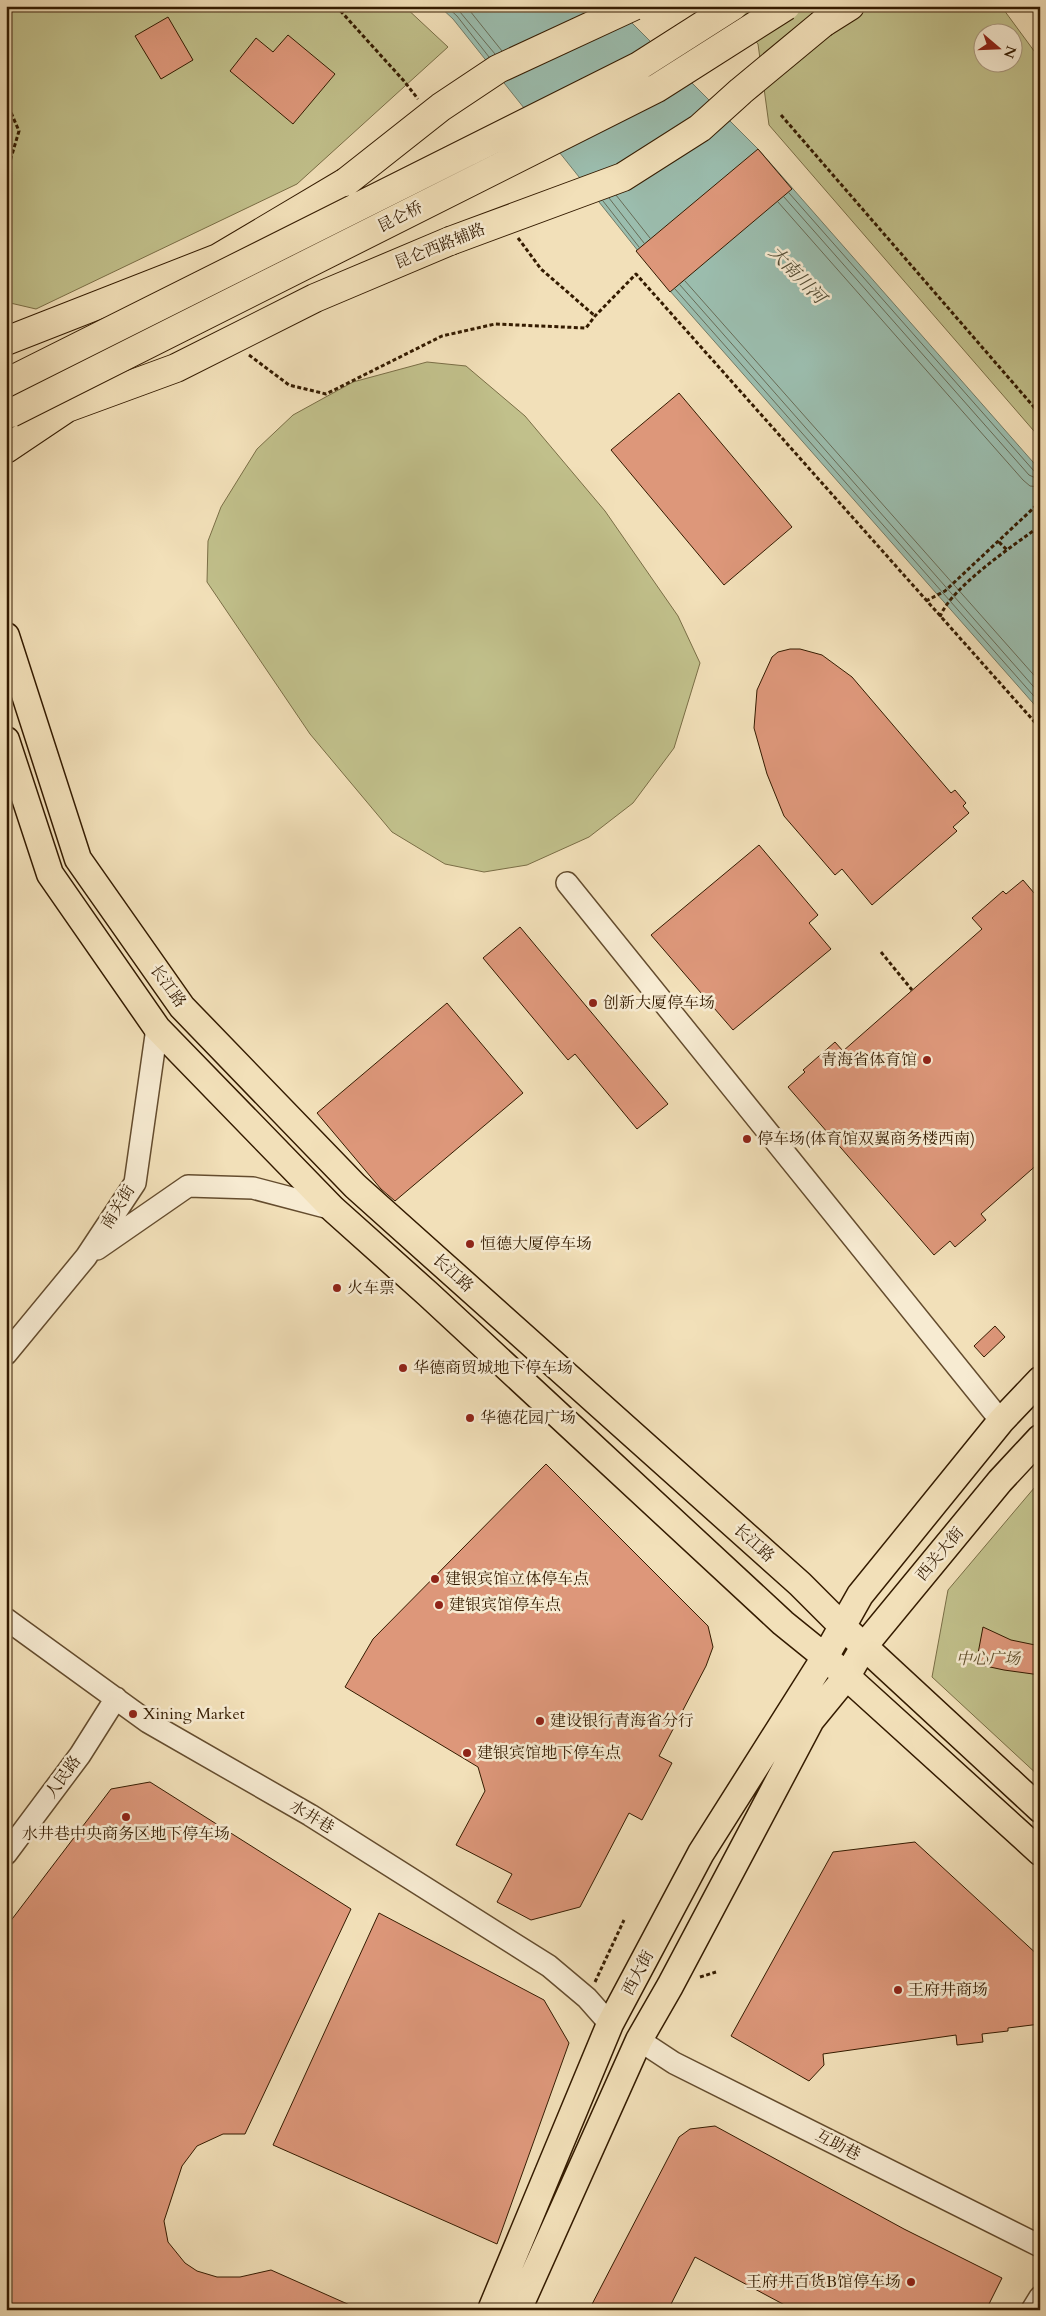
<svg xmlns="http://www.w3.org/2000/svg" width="1046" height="2316" font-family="Cardo,'Noto Serif SC',serif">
<rect width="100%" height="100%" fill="#f2e0b9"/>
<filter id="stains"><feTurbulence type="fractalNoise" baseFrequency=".004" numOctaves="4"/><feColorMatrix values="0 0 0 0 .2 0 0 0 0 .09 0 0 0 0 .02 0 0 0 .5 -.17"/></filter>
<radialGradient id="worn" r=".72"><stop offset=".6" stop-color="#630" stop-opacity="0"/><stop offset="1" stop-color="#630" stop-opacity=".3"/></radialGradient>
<path fill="#c1c08b" stroke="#7a6e46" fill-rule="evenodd" d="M6,6h398l44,41 -151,137 -261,125 -30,-7z
M724,6h277l39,53v379l-271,-313 -11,-81zM984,32h30v30h-30z
M427,362l39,4 59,50 80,95 73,105 22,47 -26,85 -41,55 -44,34 -62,28 -43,7 -39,-8 -53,-32 -82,-98 -103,-152 1,-41 13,-34 36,-58 36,-34 60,-33z
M1040,1481v296l-108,-100 16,-87z"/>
<path fill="#9bbdae" stroke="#727c68" d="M439,6h176l143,143 282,321v241l-370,-420 -217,-272z"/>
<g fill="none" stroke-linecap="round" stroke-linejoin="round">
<path stroke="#686c57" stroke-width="1" d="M446,6l11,10 32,41
M455,6l40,48
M466,6l36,45
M789,193l245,278 6,2
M616,195l34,43
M784,197l245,278 11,5
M609,198l35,45
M603,201l36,46
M778,202l245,278 7,6 10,1
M685,281l355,401
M680,285l360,409
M675,289l365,414"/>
</g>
<path fill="#dd977a" stroke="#341b00" d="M168,17l25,43 -32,19 -26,-43z
M288,35l47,39 -42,50 -63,-53 26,-33 17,14z
M758,149l34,40 -122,103 -34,-41z
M679,393l113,134 -68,58 -113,-135z
M790,649h10l22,6 30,22 99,116 4,-3 11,13 -3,3 6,7 -16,14 4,4 -85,74 -30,-36 -7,6 -51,-59 -17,-42 -13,-46 3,-38 15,-33 6,-5z
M759,845l59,70 -9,8 22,26 -98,81 -82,-95z
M1023,880l17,20v262l-59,52 5,6 -31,27 -5,-6 -16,14 -146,-168 17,-15 -2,-2 32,-28 8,9 139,-122 -10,-11 31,-27 3,3z
M520,927l148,177 -31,25 -62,-75 -7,6 -85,-102z
M447,1003l76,90 -128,108 -14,-12 -64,-76z
M995,1326l10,11 -21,20 -10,-11z
M546,1464l162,162 5,21 -7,19 -47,90 13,7 -30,57 -13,-7 -49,94 -49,13 -34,-18 15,-28 -56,-29 29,-54 -7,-24 -133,-80 28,-48z
M983,1627l28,13 29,6v29l-36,-5 -28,-6z
M150,1782l201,127 -106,225h-22l-26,12 -15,20 -18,55 4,21 17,21 12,8 20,6h23l31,-7 90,40h-355v-383l105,-138z
M915,1842l125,115v67l-32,4v3l-26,3 1,8 -26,3 -1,-10 -133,19 1,11 -15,16 -78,-45 102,-184z
M379,1913l165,87 25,43 -72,201 -224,-99z
M715,2126l189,103 98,49 -16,32h-192l-99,-53 -27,53h-79l90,-173 11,-8z"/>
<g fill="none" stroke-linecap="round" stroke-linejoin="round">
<g stroke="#644c2e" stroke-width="24">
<path id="minor" d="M567,883l434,538
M97,1249l91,-63 65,2 80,21
M6,1354l80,-97 49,-74 22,-155
M6,1619l142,103 162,93 239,151 38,32 23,26
M6,1854l74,-99 36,-57
M639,2040l35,23 366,183
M1032,2310l8,-13"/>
</g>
<g stroke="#341b00" stroke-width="29">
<path id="major" d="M6,636l72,223 104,148 173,179 445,398 42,42 198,183
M6,740l44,134 107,154 176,181 95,85 355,329 42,34 215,195
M491,2310l119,-286 91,-171 124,-196 35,-62 141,-174 39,-41
M518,2310l121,-270 31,-54 141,-266 36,-44 18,-31 135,-164 40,-43"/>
</g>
<g stroke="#341b00" stroke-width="30">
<path id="highway" d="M823,23l27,-17
M6,341l212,-83 128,-76
M6,449l61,-41 109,-40 139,-70 135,-57"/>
</g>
<path stroke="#341b00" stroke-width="3" stroke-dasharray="4 2.5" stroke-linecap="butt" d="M336,6l68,75 14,18
M6,101l13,30 -13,44
M781,115l259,299
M518,238l23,31 54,47
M249,355l40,30 37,9 116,-58 53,-12 91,4 9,-12 41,-42 404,454
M999,542l8,8
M926,601l19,-10 95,-89
M940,617c10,-29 74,-72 100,-91
M881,952l31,38
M700,1977l16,-5
M595,1982l29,-62"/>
<use href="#minor" stroke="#f7ebd2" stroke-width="21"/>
<use href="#major" stroke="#f2e0b9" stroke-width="26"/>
<use href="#highway" stroke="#f2e0b9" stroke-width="28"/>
<g stroke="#341b00" stroke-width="30" stroke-linecap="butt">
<path id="highway-bridge" d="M346,182l95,-75 57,-38 136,-63
M450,241l173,-64 77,-49 41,-37 82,-68
M6,383l633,-317 94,-60
M11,413l646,-325 129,-82"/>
</g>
<use href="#highway-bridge" stroke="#f2e0b9" stroke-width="28"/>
</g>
<g fill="#8f2418" stroke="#f7ebd2" stroke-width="2">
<circle cx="593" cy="1003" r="5"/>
<circle cx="927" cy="1060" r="5"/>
<circle cx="747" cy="1139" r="5"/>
<circle cx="470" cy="1244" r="5"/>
<circle cx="337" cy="1288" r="5"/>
<circle cx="403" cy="1368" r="5"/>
<circle cx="470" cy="1418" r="5"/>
<circle cx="435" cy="1579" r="5"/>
<circle cx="439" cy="1605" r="5"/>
<circle cx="133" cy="1714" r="5"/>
<circle cx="540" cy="1721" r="5"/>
<circle cx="467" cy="1753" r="5"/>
<circle cx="126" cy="1817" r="5"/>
<circle cx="898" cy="1990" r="5"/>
<circle cx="911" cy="2282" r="5"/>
</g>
<g text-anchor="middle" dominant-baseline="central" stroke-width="5" stroke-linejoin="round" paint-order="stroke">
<g font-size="16" fill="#341b00" stroke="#f7ebd2">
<text transform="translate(400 217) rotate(-27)">昆仑桥</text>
<text transform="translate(440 246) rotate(-22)">昆仑西路辅路</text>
<text transform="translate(168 986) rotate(54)">长江路</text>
<text transform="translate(118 1207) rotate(-58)">南关街</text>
<text transform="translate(453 1273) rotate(42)">长江路</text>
<text transform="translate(754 1543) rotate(42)">长江路</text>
<text transform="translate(940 1554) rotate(-50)">西关大街</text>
<text transform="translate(63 1777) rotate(-54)">人民路</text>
<text transform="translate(312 1817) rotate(31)">水井巷</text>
<text transform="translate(638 1973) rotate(-62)">西大街</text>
<text transform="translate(838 2145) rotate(27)">互助巷</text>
</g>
<g font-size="16" fill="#341b00" stroke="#f7ebd2" text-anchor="start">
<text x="603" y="1003">创新大厦停车场</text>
<text x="917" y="1060" text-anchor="end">青海省体育馆</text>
<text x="757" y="1139">停车场(体育馆双翼商务楼西南)</text>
<text x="480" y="1244">恒德大厦停车场</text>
<text x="347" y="1288">火车票</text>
<text x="413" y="1368">华德商贸城地下停车场</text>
<text x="480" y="1418">华德花园广场</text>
<text x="445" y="1579">建银宾馆立体停车点</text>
<text x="449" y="1605">建银宾馆停车点</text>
<text x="143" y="1714">Xining Market</text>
<text x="550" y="1721">建设银行青海省分行</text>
<text x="477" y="1753">建银宾馆地下停车点</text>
<text x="126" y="1834" text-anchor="middle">水井巷中央商务区地下停车场</text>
<text x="908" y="1990">王府井商场</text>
<text x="901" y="2282" text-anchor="end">王府井百货B馆停车场</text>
</g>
<g font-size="16" font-style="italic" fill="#5e4d2a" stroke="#f7ebd2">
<text x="988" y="1659">中心广场</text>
</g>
<g font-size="18" font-style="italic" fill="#534c34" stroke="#f7ebd2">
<text transform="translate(797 275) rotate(46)">大南川河</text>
</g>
</g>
<rect width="1046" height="2316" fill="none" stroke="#f2e0b9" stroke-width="25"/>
<rect x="8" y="8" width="1031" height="2301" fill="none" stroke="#341b00" stroke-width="2.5"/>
<rect x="12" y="12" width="1021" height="2291" fill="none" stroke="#341b00"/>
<g transform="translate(998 48) rotate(109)"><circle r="24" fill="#f7ebd2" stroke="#a9987e"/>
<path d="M0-4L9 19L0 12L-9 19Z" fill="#8f2418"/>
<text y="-8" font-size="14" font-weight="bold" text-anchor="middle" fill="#341b00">N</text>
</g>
<rect width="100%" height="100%" filter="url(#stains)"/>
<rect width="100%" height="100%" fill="url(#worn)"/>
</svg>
